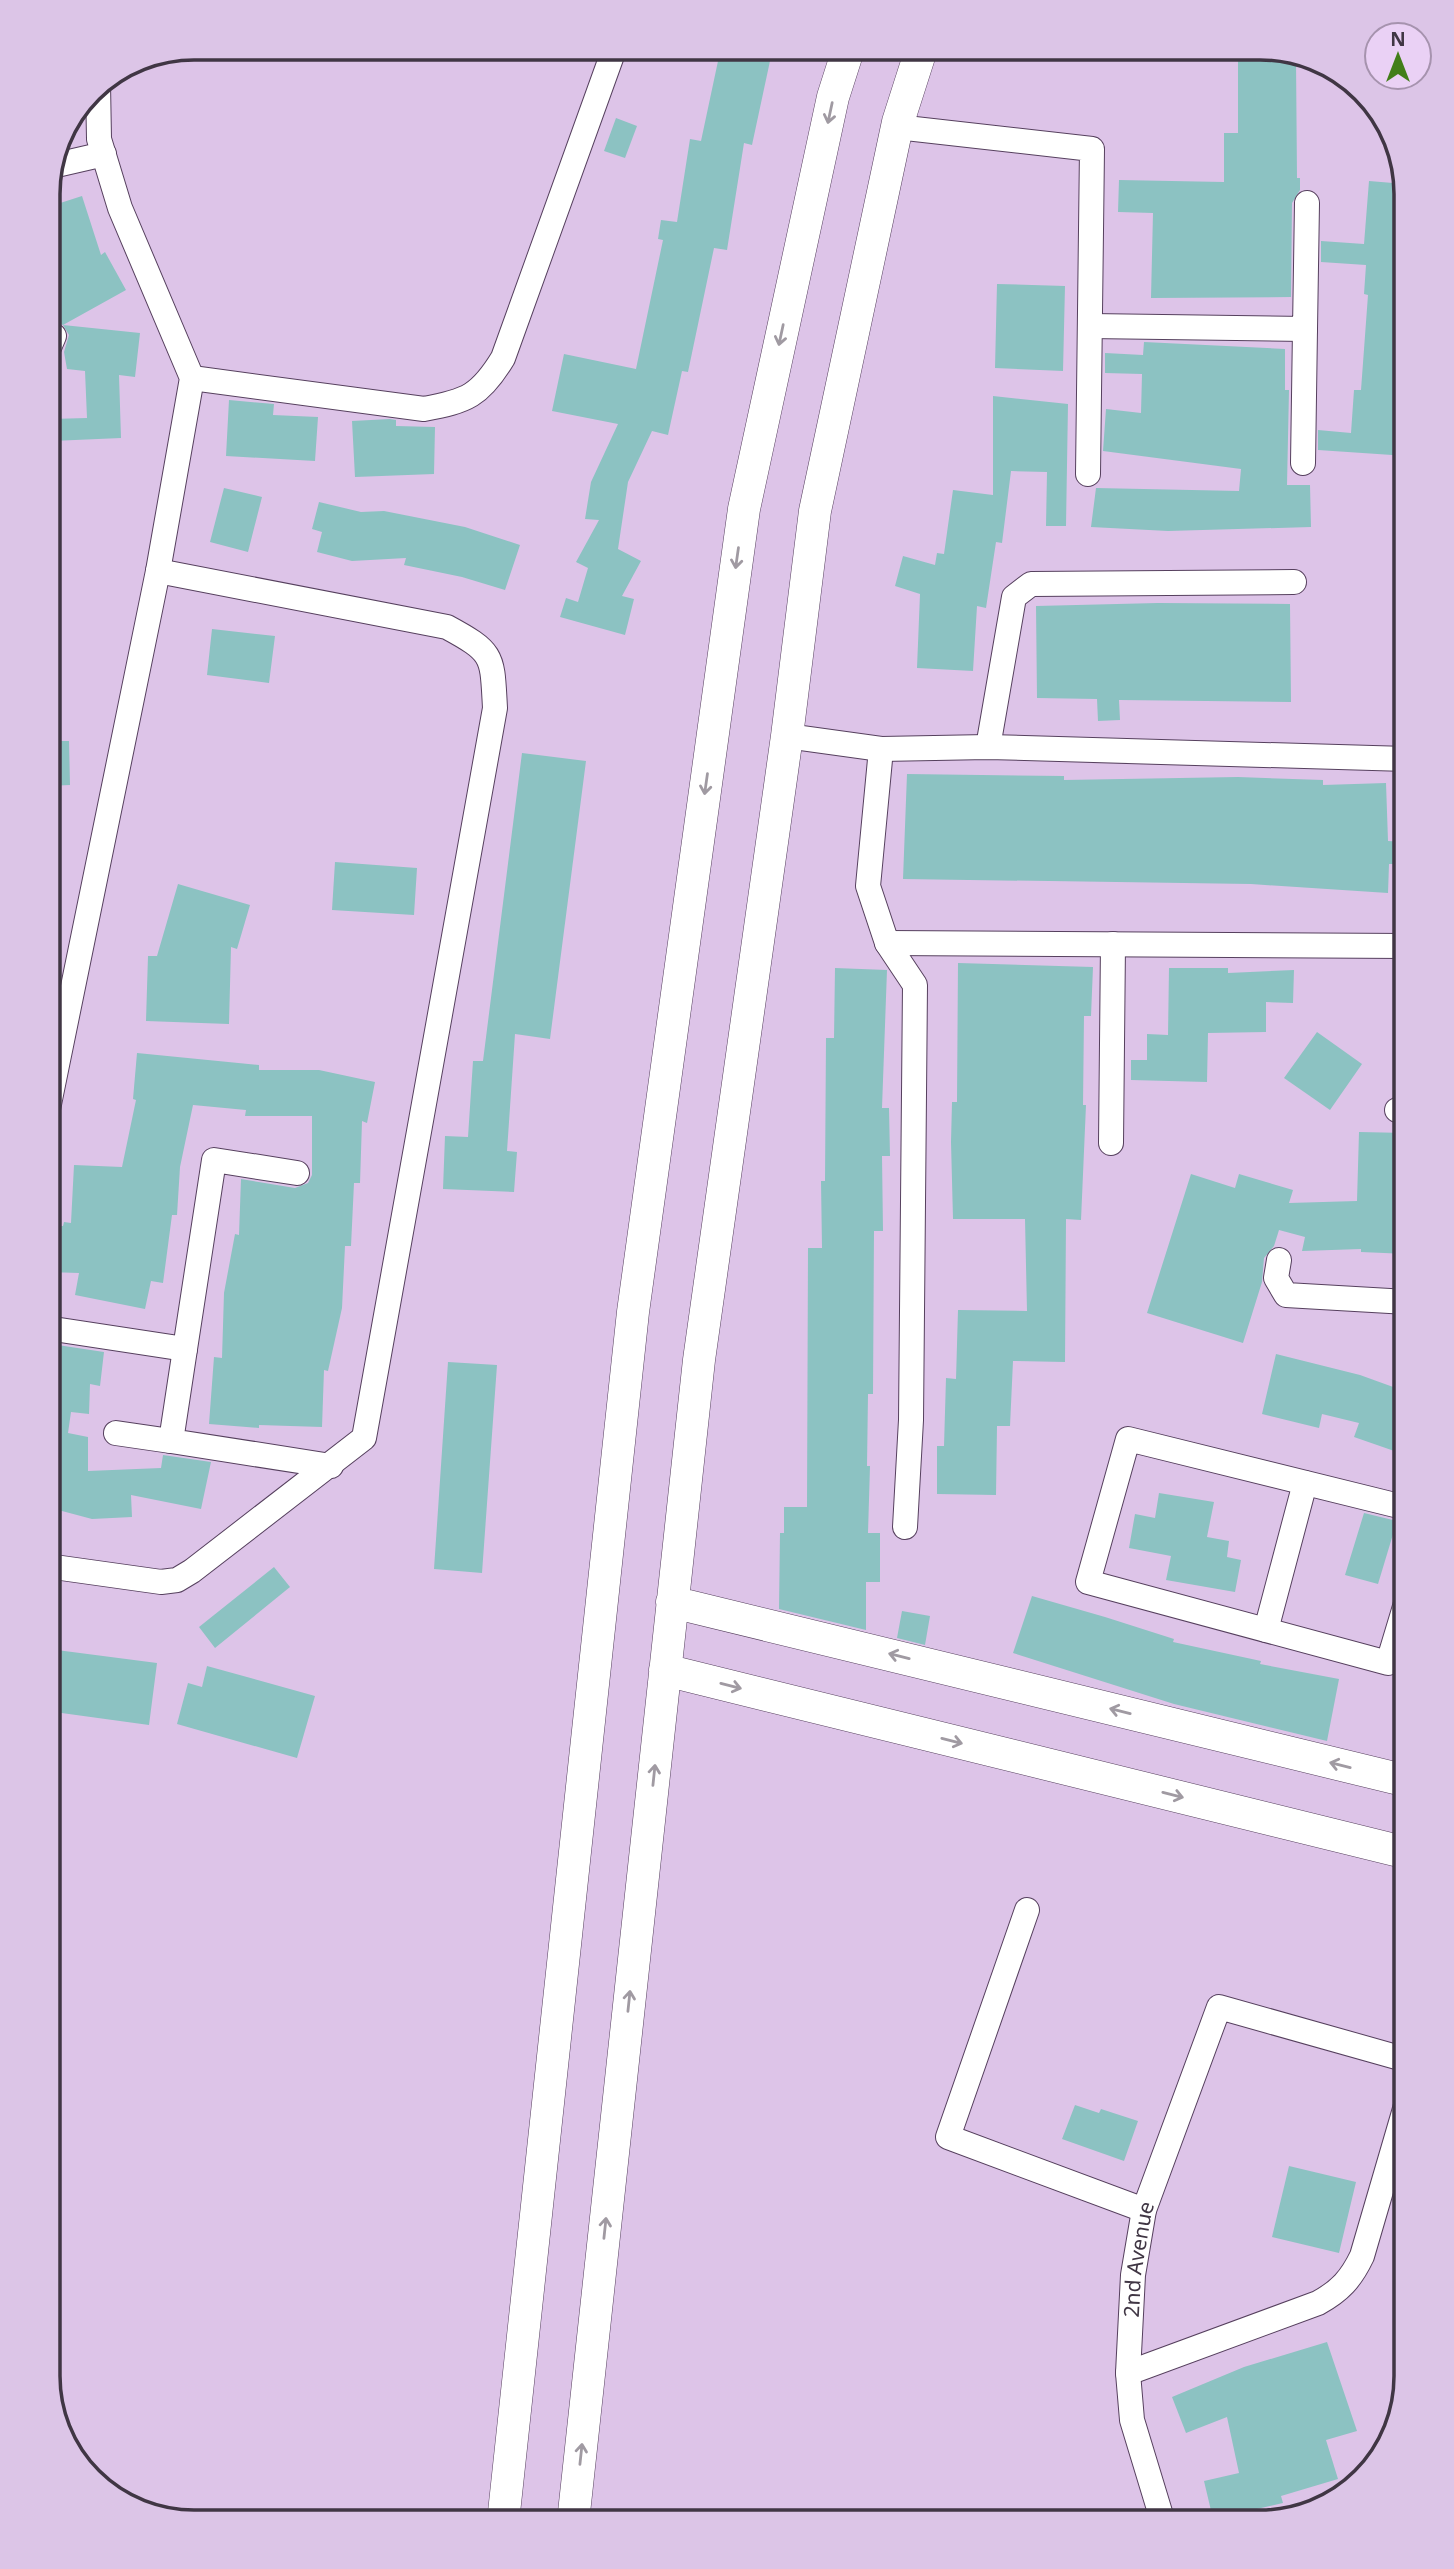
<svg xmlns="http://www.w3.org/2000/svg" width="1454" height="2569" font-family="'Noto Sans',sans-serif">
<rect width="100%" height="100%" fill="#ddc4e8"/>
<path fill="#8cc2c2" d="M721,47h52l-21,98 -8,-2 -17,107 -13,-2 -26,124 -6,-1 -14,64 -16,-4 -24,51 -10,67 23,12 -19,35 12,3 -9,36 -65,-18 6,-19 12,4 10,-34 -12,-6 23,-42 -14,-1 6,-37 27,-58 -66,-13 12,-57 72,15 27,-129 -5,-1 3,-19 16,2 13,-83 11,2z
M1296,60l1,118h3v12l-8,13 -1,94 -140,1 2,-85 -35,-1 1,-32 105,2v-49h14v-72z
M616,118l21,8 -12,32 -21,-7z
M1369,181l36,3 2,9v263l-89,-6v-20l33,3 3,-43h7l7,-95 -4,-1 2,-29 -45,-3v-21l43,3z
M82,196l19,59 4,-3 21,38 -63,35 -8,-3 -7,-14v-75l10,-3 -7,-24z
M997,284l68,2 -2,85 -68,-3z
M63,325l77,8 -5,44 -16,-2 2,63 -69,3 -1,-22 36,-1 -2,-47 -18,-2 -3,-17 5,-17z
M1144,342l141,7v41h4l-2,95h23l1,42 -143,4 -77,-4 5,-39 143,3 2,-22 -138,-18 3,-42 35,4 1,-39 -37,-1v-20l38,2z
M993,396l75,8 -2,122h-20l1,-54 -36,-1 -9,72 -6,-1 -10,66 -9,-2 -4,65 -56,-3 3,-74 -25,-8 8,-30 32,9 2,-12 7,1 9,-64 40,5z
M229,400l45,4 -1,11 45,2 -3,44 -89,-5z
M390,419l6,1v6l39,1 -1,47 -79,3 -3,-56z
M224,488l38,9 -14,55 -38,-10z
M319,502l42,10 23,-1 81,16 55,18 -15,45 -43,-13 -58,-12 2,-7 -54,3 -35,-9 5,-20 -10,-3z
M1158,603l132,1 1,98 -172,-2 1,20 -22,1 -1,-22 -60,-1 -1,-92z
M212,629l63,7 -6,47 -62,-8z
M47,741h22l1,44 -23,1z
M522,753l64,8 -36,278 -35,-5 -8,117 10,1 -3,40 -71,-3 2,-53 23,1 5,-76h10z
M907,774l157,2v4l174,-3 85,3v5l63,-2 2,58 17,1 -1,22h-15l-1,29 -137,-9 -348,-5z
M335,862l82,6 -3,47 -82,-5z
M178,884l72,21 -13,44 -6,-2 -2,77 -83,-3 2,-65h9z
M958,963l135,4 -2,49h-7l-1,89h3l-5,115 -15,-1 -1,143 -52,-1 -3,65h-13l-1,69 -59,-1v-48h7l2,-68 10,1 2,-69 69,1 -2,-92h-72l-2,-77 1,-40h5z
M835,968l52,2 -5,138h7l1,48h-8l1,75h-9l-1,163h-5l-1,72h3l-2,67h12v49h-14v48l-87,-21 1,-76h4v-26h23l1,-259h14l-1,-67h4l1,-143h8z
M1169,968h59v5l66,-3 -1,33 -27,-1v30l-58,1 -1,49 -76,-2v-20h16v-26l21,1z
M1317,1032l45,32 -32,46 -46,-32z
M137,1053l122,12v5h60l56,12 -8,41 -5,-2 -2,62h-6l-3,63h-6l-3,62 -14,63 -4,-1 -2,57 -63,-2v3l-50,-4 5,-67 8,1 2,-65 11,-59 4,1 2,-56 54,9 13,-5 4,-8v-59h-67l1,-6 -53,-5 -13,62 -3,48h-5l-9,68 -12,-2 -6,28 -70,-14 4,-22 -32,-1v-46h16l1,-4 7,1 3,-58 48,2 14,-67 -3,-1z
M1359,1132l48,1v121l-46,-2v-3l-59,2 3,-14 -26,-7 -5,16 -10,12 -2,24 -19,61 -96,-30 44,-139 44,14 4,-14 54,16 -4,13 68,-2z
M51,1344l53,8 -4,34 -10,-2 -1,30 -18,-2 -3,21 20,4v34l73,-3 2,-13 48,7 -10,47 -70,-14 1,22 -40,2 -45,-12v-138z
M1276,1354l84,21 47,17v40l-7,21 -46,-16 5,-14 -37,-9 -3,14 -57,-14z
M448,1362l49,3 -15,208 -48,-4z
M1159,1493l55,9 -7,35 22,4 -2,16 14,3 -6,32 -69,-12 5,-24 -42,-8 6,-34 20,4z
M1364,1513l33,8 -19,63 -33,-9z
M274,1567l16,20 -75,61 -16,-21z
M1032,1596l73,21 69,22 -1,3 88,19 -1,3 79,15 -12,62 -153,-37 -161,-51z
M902,1611l28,5 -5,29 -28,-7z
M49,1649l108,14 -8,62 -102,-14z
M207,1666l108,30 -18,62 -120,-34 11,-41 14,4z
M1075,2105l24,8 2,-4 37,12 -14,40 -62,-22z
M1289,2166l67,16 -17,71 -67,-16z
M1327,2342l30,89 -31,9 12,39 -57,17 2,7 -70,16 -9,-38 35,-8 -12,-56 -41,16 -14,-36 72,-30z"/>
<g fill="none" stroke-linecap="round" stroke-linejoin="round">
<g stroke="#56405e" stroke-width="26">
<g id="minor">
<path d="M897,127l195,22 -4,325"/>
<path d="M52,166l52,-12"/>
<path d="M1090,326l215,3 2,-126"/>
<path d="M48,350l6,-14"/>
<path d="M192,378l232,31c43,-8 56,-13 79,-51l112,-311"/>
<path d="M1303,463l2,-134"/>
<path d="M787,736l94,13 107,-2 419,12"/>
<path d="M988,747l26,-150 17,-13 263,-2"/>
<path d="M881,749l-13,137 19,57 28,42 -4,435 -6,107"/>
<path d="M887,943l520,3"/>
<path d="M1397,1110l10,1"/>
<path d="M47,1114l111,-543 34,-193 -72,-170 -21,-69 -1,-55"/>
<path d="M1111,1143l2,-199"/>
<path d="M1279,1260l-3,18 10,17 121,7"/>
<path d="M47,1328l138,21 29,-189 83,13"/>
<path d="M185,1349l-14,92 160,25"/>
<path d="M116,1433l55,8"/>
<path d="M47,1566l114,16 16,-2 15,-9 172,-133 131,-730c-3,-52 0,-55 -48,-81l-289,-56"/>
<path d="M1407,1600l-19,63 -300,-81 40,-143 279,69"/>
<path d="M1266,1630l39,-147"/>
<path d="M1027,1910l-79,227 196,73"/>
<path d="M1128,2373l190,-70c22,-12 33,-24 44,-47l45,-154"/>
<path id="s1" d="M1163,2522l-31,-102 -4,-47 5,-98 11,-65 75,-203 188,53"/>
</g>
</g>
<g stroke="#56405e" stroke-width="33">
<path id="tertiary" d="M672,1602l735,179
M665,1670l742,183
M503,2522l130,-1210 111,-803 89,-412 16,-50
M573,2522l126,-1162 88,-624 28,-225 83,-389 24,-75"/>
</g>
<use href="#minor" stroke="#fff" stroke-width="24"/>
<use href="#tertiary" stroke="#fff" stroke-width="32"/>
</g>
<defs><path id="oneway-shaft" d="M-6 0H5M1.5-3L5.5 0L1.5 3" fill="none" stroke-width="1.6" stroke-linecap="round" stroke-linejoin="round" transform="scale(1.75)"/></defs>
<g stroke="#a09aa2">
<use href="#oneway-shaft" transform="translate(830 113) rotate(102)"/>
<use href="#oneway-shaft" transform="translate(781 335) rotate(102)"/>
<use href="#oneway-shaft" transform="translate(737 558) rotate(98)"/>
<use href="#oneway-shaft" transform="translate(706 784) rotate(98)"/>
<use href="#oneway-shaft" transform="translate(899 1656) rotate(-166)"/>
<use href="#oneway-shaft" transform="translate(731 1686) rotate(14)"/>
<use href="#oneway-shaft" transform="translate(1120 1711) rotate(-166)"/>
<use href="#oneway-shaft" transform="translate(952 1741) rotate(14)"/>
<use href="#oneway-shaft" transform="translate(1340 1765) rotate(-166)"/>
<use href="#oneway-shaft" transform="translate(654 1775) rotate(-84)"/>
<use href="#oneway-shaft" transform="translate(1173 1795) rotate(14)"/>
<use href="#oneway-shaft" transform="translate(629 2001) rotate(-84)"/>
<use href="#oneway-shaft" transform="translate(605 2228) rotate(-84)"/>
<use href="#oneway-shaft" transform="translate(581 2454) rotate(-84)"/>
</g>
<g text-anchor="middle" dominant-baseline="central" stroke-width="6" stroke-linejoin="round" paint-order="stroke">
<g font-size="21" fill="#403644" stroke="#ead1f5">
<text stroke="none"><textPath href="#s1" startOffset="268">2nd Avenue</textPath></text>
</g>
</g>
<path d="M0 0H1454V2569H0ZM194 60H1260A134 134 0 0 1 1394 194V2376A134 134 0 0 1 1260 2510H194A134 134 0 0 1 60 2376V194A134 134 0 0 1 194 60Z" fill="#dcc5e7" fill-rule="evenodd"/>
<path fill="none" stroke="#403644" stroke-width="3.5" d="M194 60H1260A134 134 0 0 1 1394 194V2376A134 134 0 0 1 1260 2510H194A134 134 0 0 1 60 2376V194A134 134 0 0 1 194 60Z"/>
<g transform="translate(1398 56)"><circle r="33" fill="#ead1f5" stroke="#a693ae" stroke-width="2"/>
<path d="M0-5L12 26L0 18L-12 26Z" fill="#427e19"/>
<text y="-10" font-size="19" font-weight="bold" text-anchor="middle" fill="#403644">N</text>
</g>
</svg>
